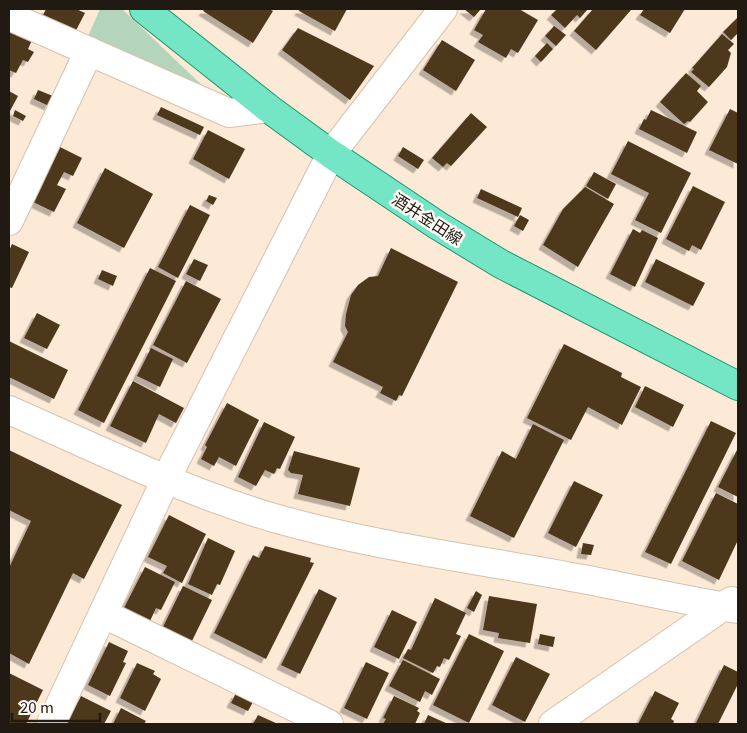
<svg xmlns="http://www.w3.org/2000/svg" width="747" height="733" font-family="Georgia,'Noto Sans JP',serif">
<defs>
<filter id="shadow"><feDropShadow dx="-4.5" dy="4.5" stdDeviation="0" flood-color="#0004"/></filter>
</defs>
<rect width="100%" height="100%" fill="#fce9d6"/>
<path fill="#b4d4bc" d="M100,9h22l86,82 -122,-50z"/>
<path fill="#4d371e" filter="url(#shadow)" d="M46,9h30l9,4 -14,27 -30,-21z
M205,9h64l4,2 -20,32 -50,-32z
M300,9h47l-12,22 -36,-20z
M464,9h17l-7,8z
M486,9h33l19,11 -20,33 -7,-4 -5,9 -28,-16 5,-7 -9,-5z
M557,9h31l-8,9 -3,-3 -12,13 -14,-13z
M593,9h37l1,1 -35,40 -22,-19z
M644,9h41l-15,24 -30,-18z
M738,17v16l-7,7 -8,-8z
M9,26l24,12 -5,11 6,3 -6,10 -5,-2 -7,13 -7,-3z
M554,26l12,9 -10,11 -11,-10z
M298,28l76,38 -24,34 -68,-50z
M722,34l12,10 -6,6 3,3 -4,14 -18,20 -18,-15 3,-3 -2,-1z
M442,40l33,20 -19,31 -33,-21z
M547,43l6,6 -12,13 -6,-6z
M686,73l15,13 -4,5 11,11 -18,20 -2,-1 -4,3 -24,-22z
M38,90l15,6 -4,10 -15,-7z
M9,91l9,5 -9,17z
M161,107l43,20 -4,8 -43,-20z
M730,109l8,4v51l-29,-14z
M15,110l11,6 -3,5 -10,-5z
M651,110l46,22 -10,21 -48,-24 5,-10 2,1z
M471,113l16,14 -36,39 -4,-3 -4,4 -11,-9z
M208,130l37,19 -16,30 -36,-20z
M628,141l63,32 -30,60 -26,-13 14,-27 -38,-19z
M58,146l24,12 -9,18 -9,-4 -7,13 9,4 -12,23 -23,-11z
M403,147l21,13 -6,9 -20,-13z
M105,168l48,26 -29,54 -47,-25z
M594,172l22,12 -8,15 -22,-13z
M693,186l32,16 -24,48 -9,-5 -3,6 -23,-12z
M585,187l29,17 -36,63 -35,-22 20,-36z
M481,189l41,19 -4,9 -41,-19z
M209,195l8,3 -4,7 -7,-4z
M190,205l20,10 -32,63 -20,-11z
M520,215l9,5 -6,11 -9,-5z
M633,229l7,4 2,-3 16,8 -23,49 -25,-13z
M12,244l17,8 -17,36 -3,-1v-36z
M391,248l67,34 -56,114 -3,-1 -3,6 -16,-8 3,-6 -50,-25 15,-30 -3,-6 1,-12 5,-19 7,-10 11,-8 9,-1z
M194,259l14,6 -8,16 -14,-7z
M656,259l49,24 -12,23 -48,-24z
M150,268l26,13 -72,142 -26,-13z
M102,270l15,6 -4,10 -15,-7z
M186,281l35,18 -34,64 -34,-18z
M37,313l23,12 -13,24 -23,-11z
M9,341l59,29 -14,29 -45,-22z
M564,344l58,29 -1,4 20,10 -19,38 -34,-18 -17,33 -44,-22z
M151,348l22,11 -13,28 -23,-11z
M133,381l51,27 -8,15 -17,-9 -13,29 -36,-17z
M645,386l39,19 -11,22 -38,-20z
M227,403l32,17 -23,46 -17,-9 -5,9 -13,-7 6,-12 -2,-2z
M711,421l25,12 -65,131 -26,-12z
M264,422l31,15 -15,32 -3,-1 -3,6 -9,-4 -9,16 -18,-9z
M533,424l31,16 -50,98 -44,-22 32,-65 14,8z
M738,448v49l-20,-10z
M9,450l113,55 -38,74 -11,-6 -44,91 -20,-11v-85l22,-47 -22,-11z
M294,451l66,17 -10,38 -52,-12 5,-19 -12,-2 -3,-3z
M574,481l29,14 -27,52 -28,-14z
M716,493l22,11v36l-19,40 -37,-19z
M169,515l37,19 -24,49 -19,-10 4,-7 -19,-9z
M208,538l27,13 -15,34 -3,-1 -5,11 -24,-11z
M583,543l11,2 -3,10 -10,-1z
M265,546l46,12 -1,4 4,1 -48,96 -52,-26 39,-78 6,3z
M145,567l30,15 -14,28 -5,-2 -6,13 -26,-13z
M183,586l29,14 -21,43 -29,-14z
M319,589l18,9 -37,76 -19,-9z
M476,591l6,4 -8,17 -7,-4z
M489,596l48,8 -7,39 -32,-5 1,-5 -16,-3z
M435,598l31,15 -10,21 5,2 -12,24 -5,-2 -4,9 -3,-1 -4,7 -30,-15 5,-9 3,1z
M392,610l25,12 -18,37 -25,-12z
M469,634l35,17 -35,72 -36,-18z
M540,634l15,3 -2,10 -15,-3z
M109,642l19,9 -5,11 3,1 -16,33 -22,-11z
M516,657l34,17 -25,48 -33,-17z
M403,660l37,19 -8,16 -7,-4 -5,11 -31,-16z
M366,662l23,11 -22,46 -23,-11z
M137,663l18,8 -2,3 8,5 -16,32 -25,-13z
M724,665l14,7v12l-20,40h-20l-2,-1z
M9,673l34,17 -17,34h-17z
M655,691l24,12 -8,16 3,2 -1,3h-35z
M236,693l17,9 -5,9 -17,-8z
M81,696l30,15 -7,13h-37z
M394,696l25,12 -2,3 3,2 -5,11h-32l3,-5 -3,-1z
M121,708l25,13 -2,3h-31z
M258,715l20,9h-25z
M428,715l20,9h-24z"/>
<g fill="none" stroke-linecap="round" stroke-linejoin="round">
<g stroke="#d4c2af" stroke-width="30">
<path id="minor" d="M9,16l220,97 39,-5
M9,221l80,-170
M9,410c87,38 173,81 265,108 95,27 194,40 292,58 57,10 114,24 172,33
M104,614l225,110
M51,724l115,-245 165,-325 112,-145
M553,724l178,-123"/>
</g>
<g stroke="#1a946d" stroke-width="30">
<path id="major" d="M144,9l124,99 63,46 106,71 64,39 237,122"/>
</g>
<use href="#minor" stroke="#fff" stroke-width="28"/>
<use href="#major" stroke="#74e6c5" stroke-width="28"/>
</g>
<g text-anchor="middle" dominant-baseline="central" stroke-width="5" stroke-linejoin="round" paint-order="stroke">
<g font-size="16" fill="#211a13" stroke="#fdf9f5">
<text transform="translate(428 218) rotate(33)">酒井金田線</text>
</g>
</g>
<rect width="747" height="733" fill="none" stroke="#211a13" stroke-width="20"/>
<path d="M12 713v8h88v-8" fill="none" stroke="#211a13" stroke-width="2.5"/>
<text x="20" y="713" font-size="15" fill="#211a13" stroke="#fdf9f5" stroke-width="4" paint-order="stroke">20 m</text>
</svg>
